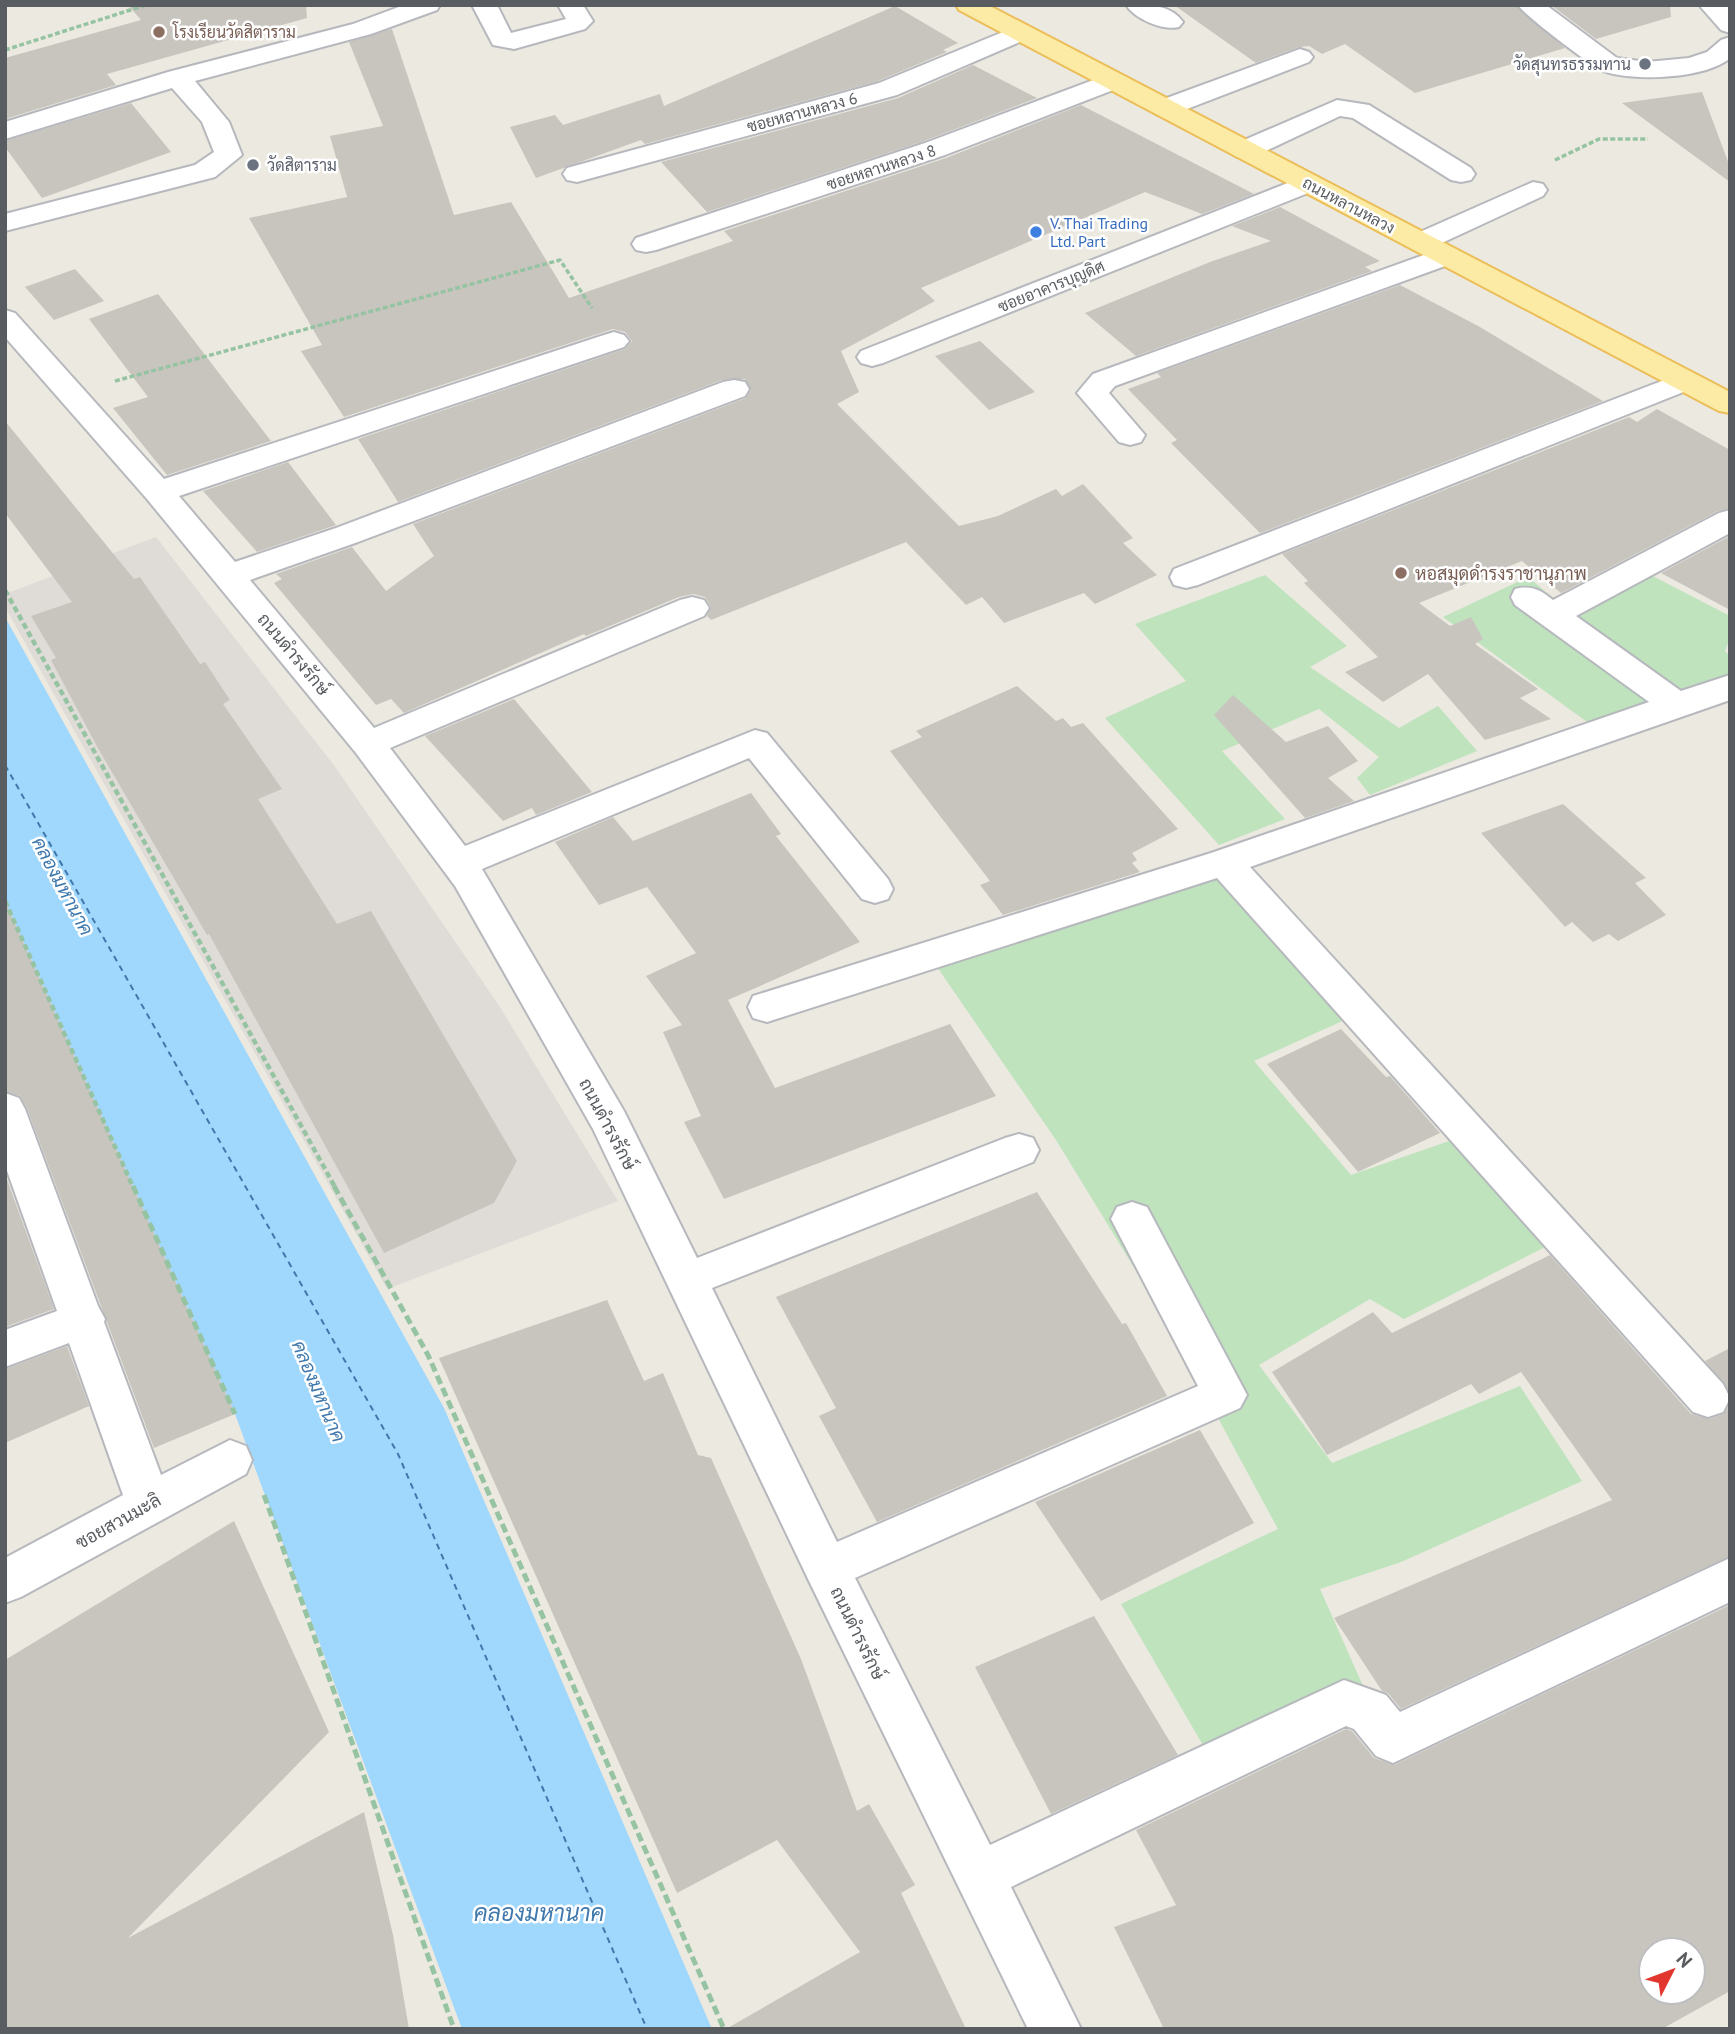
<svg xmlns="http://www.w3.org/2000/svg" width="1735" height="2034" font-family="'PT Sans',Sarabun,sans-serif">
<rect width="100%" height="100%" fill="#ebe9e0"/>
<path fill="#dfdcd8" d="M156,537l180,231 164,239 118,194 -231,88 -382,-682v-13z"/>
<path fill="#bee3bd" d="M1643,571l87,45v22l-5,13 5,5v23l-136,48 -151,-110 85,-40 31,26z
M1265,575l82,71 -37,21 89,61 39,-22 39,45 -107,44 -13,-17 22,-21 -60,-48 -97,42 63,68 -66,26 -114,-127 81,-37 -51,-57z
M1231,869l129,144 -106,48 97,114 104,-36 92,107 -143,73 -34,-20 -111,66 73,98 188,-77 62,95 -181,81 -81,27 43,97 -159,61 -83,-143 157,-75 -121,-224 -101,-165 -121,-176z"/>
<path fill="#a0d7fc" d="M5,617l439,791 268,621h-250l-227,-615 -230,-513z"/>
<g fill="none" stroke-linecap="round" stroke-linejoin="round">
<path stroke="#3f78ac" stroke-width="2" stroke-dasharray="6 5" stroke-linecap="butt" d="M5,765l393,689 249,575"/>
</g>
<path fill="#c8c5bf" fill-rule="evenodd" d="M128,5h178l1,13 -200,56 9,11 -111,34v-61l136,-38z
M1174,5h342l49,43 -150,45 -70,-49 -23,10 -13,-8 -10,1 -43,16z
M1551,5h119l1,12 -75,22z
M895,6l63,37 -15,7 4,2 -69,29 -233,63 -4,-4 -105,38 -26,-51 45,-12 8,10 97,-31 4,12z
M392,29l62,186 57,-13 58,96 164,-57 -9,-10 222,-73 135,-53 173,89 -52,20 -57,-22 -224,96 14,13 -94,50 18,41 -22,12 122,122 39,-10 58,-27 6,7 21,-12 50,54 -10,5 34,32 -62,29 -11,-11 -80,30 -22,-26 -16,8 -60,-63 -195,78 -4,-4 4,-9 -6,-10 -12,-3 -14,3 -93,39 -2,-2 -180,79 -13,-14 -15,6 -102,-122 8,-4 -6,-5 76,-27 34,44 48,-35 -21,-32 333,-126 5,-8 -6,-11 -23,1 -324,122 -40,-63 267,-90 7,-8 -7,-9 -12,-3 -269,88 -43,-66 21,-6 -73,-127 98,-21 -17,-61 53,-10 -34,-84z
M973,65l64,33 -113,43 -217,71 -46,-50 237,-64z
M1702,92l28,75v15l-108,-79z
M131,103l40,49 -129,46 -37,-51v-6z
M1280,207l100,54 -15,6 7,4 -236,85 -51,-43 125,-51 61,-21 -39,-15z
M75,269l29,32 -50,19 -29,-33z
M1400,285l80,42 123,74 -343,132 -89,-90 6,-3 -49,-51 33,-12 -4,-4z
M158,294l18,23 95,124 -104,34 -54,-67 35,-11 -59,-78z
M980,341l55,51 -46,18 -54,-54z
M1657,409l73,41v58l-12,3 -157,82 -39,-32 -103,42 31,23 21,-9 12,22 -8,5 63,45 -18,9 31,21 -66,21 -57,-66 -45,28 -38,-30 33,-15 -74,-74 4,-2 -26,-27 347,-137 8,5z
M5,421l129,158 6,-2 60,87 5,-2 25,38 -7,4 59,85 -24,10 79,125 34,-13 146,250 -23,42 -110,50 -175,-319 -2,1 -108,-185 -48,-90 5,-2 -25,-42 41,-14 -67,-89z
M288,462l48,63 -79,27 -54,-61z
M1730,536v74l-69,-37z
M1017,686l39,35 7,-3 8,9 12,-4 95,106 -46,24 5,7 -5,3 8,9 -137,43 -23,-30 10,-4 -100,-130 32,-14 -6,-6z
M1233,695l53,47 42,-16 30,35 -30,17 26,23 -49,17 -91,-103z
M514,699l78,93 -56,23 -4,-7 -29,13 -78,-85z
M751,793l30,41 -5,2 84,106 -132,58 47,88 175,-64 46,72 -272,103 -40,-77 17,-6 -38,-84 19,-7 -36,-49 50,-23 -49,-66 -48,18 -44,-63 58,-25 20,24z
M1563,804l83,74 -11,5 31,32 -48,26 -9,-7 -16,8 -21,-20 -7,5 -84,-94z
M5,901l230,513 -81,34 -127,-340 -7,-12 -15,-5z
M1341,1029l45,48 4,-1 50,57 -82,39 -91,-108z
M5,1174l49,135 -49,18z
M1037,1192l85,132 4,-1 41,73 -290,126 -58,-106 17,-8 -60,-111z
M1550,1255l141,159 18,5 15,-5 6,-10v152l-329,153 -13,-16 -6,-2 -48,-73 278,-118 -91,-128 -42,22 -8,-10 -144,71 -55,-83 101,-60 19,21z
M607,1300l37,81 19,-8 35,82 13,3 90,201 56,152 12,-7 46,81 -14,8 65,136h-240l134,-77 -83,-112 -100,53 -238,-535z
M67,1346l22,60 -84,37v-74z
M1730,1348v44l-25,-31z
M1200,1430l54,93 -153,78 -66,-99z
M234,1521l95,211 -201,206 236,-126 29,123 16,94h-404v-369z
M1730,1605v386l-68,38h-498l-50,-102 62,-22 -40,-75 210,-101 6,2 22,27 20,7zM1651,1950h42v42h-42z
M1094,1616l84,139 -127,59 -76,-147z"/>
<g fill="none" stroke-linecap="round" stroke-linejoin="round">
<g stroke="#b6b8bd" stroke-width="4">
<path id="minor" d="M404,5h36l-3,5 -66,24 -176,47 34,41 13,33 -27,22 -210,54v-17l190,-49 19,-13 -12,-30 -30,-34 -167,51v-17l163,-50 185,-48z
M472,5h25l14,28 55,-14 -8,-14h25l10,16 -8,8 -71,20 -21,-4z
M1126,5c20,0 44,-2 57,17l-4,5c-16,4 -44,-8 -53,-22z
M1518,5h28l71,53 30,4 42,-4 18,-6 14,-12 9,-3v21c-24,21 -98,24 -127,13 -12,-5 -78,-55 -85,-66z
M1699,5h28l3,3v25l-9,-3z
M1020,25l9,3 4,5 -4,5 -132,57 -320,87 -10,-2 -4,-6 4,-6 312,-85z
M1300,49l9,3 4,5 -4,5 -135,52 -9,2 -9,-2 -4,-6 4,-6z
M1112,73l9,2 4,6 -4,6 -176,68 -289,95 -10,2 -10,-2 -4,-6 4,-6 289,-95z
M1337,100l32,5 102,63 4,6 -4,6 -10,2 -10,-2 -98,-62 -13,-2 -85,40 -10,2 -10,-2 -4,-6 4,-6z
M1308,175l10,2 4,6 -4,6 -435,174 -11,3 -11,-3 -4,-6 4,-6z
M1533,182l10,2 4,6 -4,6 -112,52 -10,2 -10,-2 -4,-6 4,-6z
M1446,247l10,3 4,6 -4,6 -341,124 -6,7 36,42 -4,7 -11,3 -11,-3 -42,-49 16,-19z
M5,310l10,3 149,166 440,-144 10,-3 10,3 5,6 -5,6 -445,149 56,66 101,-34 387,-146 11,-2 11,2 4,7 -4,7 -387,146 -108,38 124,148 306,-128 12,-3 12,3 5,8 -5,8 -314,132 75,98 290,-116 12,3 121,146 5,10 -5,10 -13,4 -13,-4 -113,-141 -267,111 142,242 73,147 308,-120 14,-4 14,4 6,12 -6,12 -321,126 125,254 361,-156 -87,-167 6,-12 15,-5 15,5 100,188 -7,13 -385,170 135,267 354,-165 42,15 14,17 330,-154v44l-337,161 -17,-7 -22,-27 -8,-3 -335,161 70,142h-53l-218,-446 -217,-454 -138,-243 -99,-133 -209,-254 -142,-162z
M1685,372l11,3 4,6 -4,6 -498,198 -12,3 -12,-3 -4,-8 4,-8z
M1730,510v23l-154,83 105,75 49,-16v25l-480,167 473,517 7,14 -7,14 -15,5 -15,-5 -476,-534 -450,144 -14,-4 -5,-11 5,-11 458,-143 438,-151 -134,-97 -4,-8 4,-8c17,-4 25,1 38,11l166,-87z
M5,1093l14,5 6,11 73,197 7,13 -1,3 57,153 69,-35 16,6 6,14 -6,14 -225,123 -16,6v-45l118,-63 -54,-152 -64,24v-37l52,-19 -52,-146z"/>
</g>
<g stroke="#ecbe59" stroke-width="4">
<path id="major" d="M956,5h32l742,387v21l-11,-2 -760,-401z"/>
</g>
<path stroke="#96c3a2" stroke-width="3.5" stroke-dasharray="5 2.5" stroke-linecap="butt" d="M5,50l141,-45
M1555,160l44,-21h49
M115,381l445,-121 32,48"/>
<path stroke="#96c3a2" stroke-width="4.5" stroke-dasharray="6 3.5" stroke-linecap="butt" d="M5,590l330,597
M5,901l128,286"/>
<path stroke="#96c3a2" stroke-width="5" stroke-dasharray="9 4.5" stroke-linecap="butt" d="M133,1186l102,228
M334,1186l94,169 296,674
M264,1495l190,534"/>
<use href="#minor" fill="#fff" fill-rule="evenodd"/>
<use href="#major" fill="#fceba5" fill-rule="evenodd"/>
</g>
<g fill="#8d6e63" stroke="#fff" stroke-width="2.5">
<circle cx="159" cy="32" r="7"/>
<circle cx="1401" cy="573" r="7"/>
</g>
<g fill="#6b7280" stroke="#fff" stroke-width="2.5">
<circle cx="1645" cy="64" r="7"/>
<circle cx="253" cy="165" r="7"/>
</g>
<circle fill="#3f7fe0" stroke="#fff" stroke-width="2.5" cx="1036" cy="232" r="7"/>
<g text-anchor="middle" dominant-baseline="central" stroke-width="5" stroke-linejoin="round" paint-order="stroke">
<g font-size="16" fill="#785e54" stroke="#fff" text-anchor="start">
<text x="173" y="32">โรงเรียนวัดสิตาราม</text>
</g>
<g font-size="16" fill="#5b616d" stroke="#fff" text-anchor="end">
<text x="1631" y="64">วัดสุนทรธรรมทาน</text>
<text x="267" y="165" text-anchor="start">วัดสิตาราม</text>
</g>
<g font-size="16" fill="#595d61" stroke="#fff">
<text transform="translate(802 112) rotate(-15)">ซอยหลานหลวง 6</text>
<text transform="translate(881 167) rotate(-18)">ซอยหลานหลวง 8</text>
<text transform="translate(1349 205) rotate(28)">ถนนหลานหลวง</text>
<text transform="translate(1051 286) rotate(-22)">ซอยอาคารบุญดิศ</text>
</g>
<g font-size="16" fill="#366cbe" stroke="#fff" text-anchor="start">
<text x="1050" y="223">V. Thai Trading<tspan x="1050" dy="18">Ltd. Part</tspan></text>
</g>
<g font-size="18" fill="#785e54" stroke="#fff" text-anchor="start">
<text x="1415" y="573">หอสมุดดำรงราชานุภาพ</text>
</g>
<g font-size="18" fill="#595d61" stroke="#fff">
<text transform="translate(294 654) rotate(50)">ถนนดำรงรักษ์</text>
<text transform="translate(608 1124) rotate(62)">ถนนดำรงรักษ์</text>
<text transform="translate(118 1521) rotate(-29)">ซอยสวนมะลิ</text>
<text transform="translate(858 1633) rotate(64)">ถนนดำรงรักษ์</text>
</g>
<g font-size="19" font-style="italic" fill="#3f78ac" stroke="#fff">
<text transform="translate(63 886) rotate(62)">คลองมหานาค</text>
<text transform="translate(319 1391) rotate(67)">คลองมหานาค</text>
</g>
<g font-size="23" font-style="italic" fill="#3f78ac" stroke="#fff">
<text x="539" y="1912">คลองมหานาค</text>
</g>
</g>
<rect width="1735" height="2034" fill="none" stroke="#595d61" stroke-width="14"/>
<g transform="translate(1672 1971) rotate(48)"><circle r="33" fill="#ffffff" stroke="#bdbec0" stroke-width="2"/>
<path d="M0-5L12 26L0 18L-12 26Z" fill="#e2372f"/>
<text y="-10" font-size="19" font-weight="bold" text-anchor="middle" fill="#595d61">N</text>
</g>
</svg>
